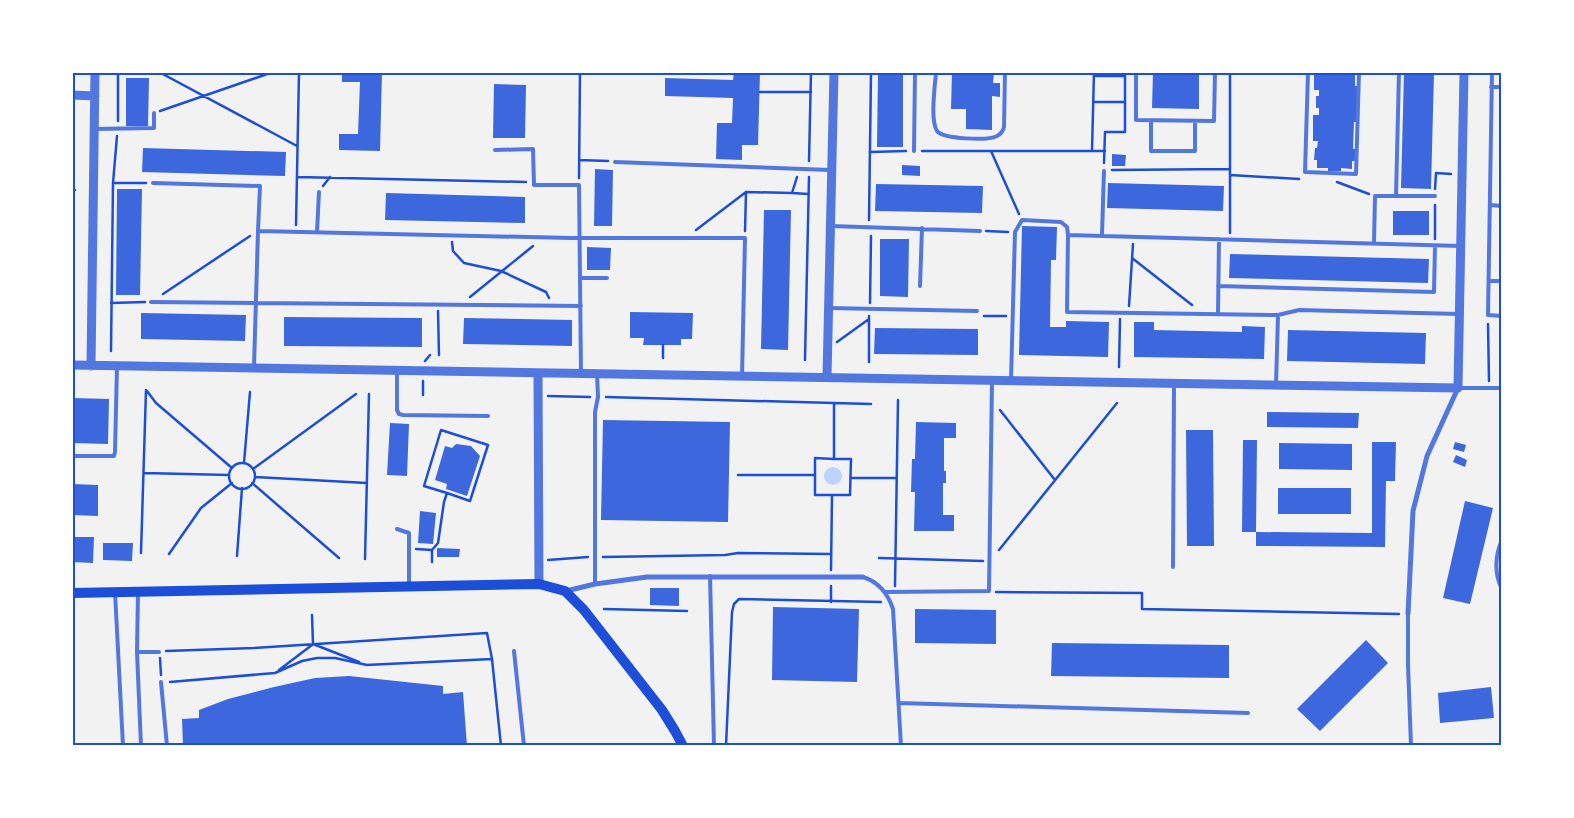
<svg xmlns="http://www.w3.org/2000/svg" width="1574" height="818" font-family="Ubuntu,sans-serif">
<rect width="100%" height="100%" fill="#f2f2f2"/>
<path fill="#bfd3fe" d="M824 476a9 9 0 1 1 18 0a9 9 0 1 1-18 0Z"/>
<path fill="#3d67dc" d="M342,72h40l-2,79 -41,-1v-16h19l2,-52h-18z
M734,72h26l-2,73h-16v15l-26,-1 1,-36h15l1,-25 -68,-2v-18l68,2z
M878,72h25v75h-26z
M952,72h42l-1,11h7v14l-8,-1v34l-26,-1v-20h-15z
M1153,72h46v37l-47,-1z
M1314,72h41v14h3l-2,36h-2l-1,27h3l-1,12h-3v8l-11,-1v3h-13v-3h-11v-8h-3l1,-12h2l1,-7h-5v-26h6v-7h-3v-12h3v-6h-5z
M1404,72h30l-3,117 -30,-1z
M126,78h23l-1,48h-22z
M494,84l32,1 -1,53h-32z
M143,148l143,4 -1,24 -143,-4z
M1112,154l14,1 -1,11h-13z
M902,165l18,1v10l-18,-1z
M595,169l18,1 -1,56h-18z
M1108,183l116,3 -1,25 -116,-3z
M876,184l107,2 -1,27 -107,-2z
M117,189h25l-2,106h-24z
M386,193l139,4v26l-140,-3z
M764,210h27l-3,140 -27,-1z
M1393,211h36v24h-36z
M1022,226l35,1 -1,33h-5l-1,67h16v-6l43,1 -1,35 -89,-2z
M880,239h29l-1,58 -28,-1z
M587,247l24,1 -1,22h-23z
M1230,254l199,5 -1,24 -199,-5z
M630,312l63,1 -1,26h-11v6h-38l1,-7h-14z
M141,313l105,2 -1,26 -104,-2z
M284,317l138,1v29l-138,-1z
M464,318l108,2v26l-109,-2z
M1134,322h20v8l88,2v-6l23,1 -1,32 -130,-2z
M875,328l103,1v26l-104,-1z
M1288,330l138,3 -1,31 -138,-3z
M72,398l37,1 -1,45 -36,-1z
M1267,412l92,1 -1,15 -91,-1z
M603,420l127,2 -2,100 -127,-2z
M916,422l40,1v15h-12v33h2v12h-3v32h11v16h-40l1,-39h-4l1,-33h3z
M390,423l19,1 -2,52 -20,-1z
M1186,430h27l1,116h-27z
M1243,440h14l-1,92 116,1v-91h24l-1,39h-9l-1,66 -129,-1v-14h-14z
M1455,442l11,3 -2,7 -11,-3z
M1279,443l73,1v26l-73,-1z
M456,444l15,2 9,10 -13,40 -21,-7 1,-5 -12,-4 10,-34 7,2z
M1456,455l11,5 -2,7 -12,-5z
M72,484l26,1v31l-26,-1z
M1278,488h73v26h-73z
M1465,501l28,7 -23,96 -27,-6z
M420,511l16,2 -3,31 -15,-1z
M72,537h22l-1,26 -21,-1z
M103,543h30l-1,18 -29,-1z
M437,548l23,1 -1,8h-22z
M650,588h29v18l-29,-1z
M773,607l86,2 -2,73 -85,-2z
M915,609l81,1v34l-81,-1z
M1366,640l22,23 -68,68 -23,-22z
M1052,643l177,2v33l-178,-2z
M349,676l94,10v8l20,-2 4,54h-284l-1,-27 17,-1v-8l29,-11 46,-12 41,-9z
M1491,687l3,31 -54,5 -2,-30z"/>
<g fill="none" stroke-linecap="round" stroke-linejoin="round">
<path stroke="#1d4ed8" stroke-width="2.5" d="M159,72l138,74
M1094,76h31v56h-20l-1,31
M760,92h51
M1094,102h31
M160,111l113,-39
M118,121v-49
M922,151h183
M991,151l28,63
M1092,151l2,-79
M870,152l36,-1
M579,160l29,1
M809,161l2,-89
M1112,170l118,-1
M1230,175l69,4
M297,177l229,5
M579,178l1,-106
M1337,182l32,12
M113,183h33
M323,186l7,-9
M1435,189l1,-16 15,1
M72,190h3
M792,193l16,1
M869,220l2,-148
M296,225l3,-153
M696,230l50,-38
M745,231l1,-39 46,1 5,-16
M986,231l22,1
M1230,233v-161
M1435,239v-34
M452,242l1,9 11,12 37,8 45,21 3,6
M1132,258l60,47
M72,269h1
M163,294l87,-58
M470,297l63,-51
M111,303l34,-1
M870,303l1,-67
M1129,306l4,-62
M438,311l1,44
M984,316h22
M1488,324l1,57
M837,342l32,-23
M111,351l2,-168 4,-47
M663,358v-13
M805,360l4,-183
M425,361l5,-6
M869,362v-46
M1119,367l1,-48
M147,391l9,12 76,65
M423,395v-14
M548,396l42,1
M606,397l228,6
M1000,410l55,70
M244,463l6,-71
M229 476a13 13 0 1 1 26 0a13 13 0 1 1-26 0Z
M253,469l103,-75
M144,473l85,2
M738,475h77
M255,477l112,6
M851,478h45
M252,483l87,75
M832,495h18l1,-36h-17
M416,549l16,1
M999,550l118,-147
M141,553l5,-163
M169,554l32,-46 31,-25
M237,556l5,-68
M603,557l122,-2 13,-2 93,1
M879,558l104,3
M365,559l4,-165
M548,560l40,-3
M432,562v-12l6,-7 6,-41 3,-9 23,8 18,-56 -47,-15 -17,56 23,7
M831,570l1,-75h-17v-37l19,1v-56l37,1
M895,586l3,-186
M996,592l146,1v16l257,5
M831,602v-16
M604,609l83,2
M312,615l1,29 46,18
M166,651l88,-3 233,-15 5,26 9,87
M160,658l1,17
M366,665l126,-6
M279,670l33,-25
M170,682l105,-9 27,-12 15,-3h18l32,7
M726,746l6,-134 2,-8 5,-5 142,3"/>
<path stroke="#5277de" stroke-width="4" d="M936,72c-1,14 -6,48 1,59 6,8 51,10 60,5 4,-2 6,-5 7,-9l1,-55
M1136,72v48l78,1 1,-49
M1308,72l-3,100 51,2 3,-102
M1492,72l-4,243 14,1
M1491,87h11
M1151,120v31h44v-30
M94,129l60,-1v-15
M495,150l38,-1 1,36h45l2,189
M914,151l1,-79
M615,162l215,8
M153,183l107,3 -2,45 -4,136
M1396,196l3,-124
M1490,205l12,1
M831,226l149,5
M258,231l313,7h174l-3,138
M317,232l2,-40
M1068,235l-1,77 211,3 21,-5 160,4
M1102,235l2,-64
M1374,243l1,-47h60
M581,278h26
M1489,281h13
M920,286l2,-58
M1218,286l216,6 1,-46
M151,302l430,4
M829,308l148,3
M1218,314l1,-75
M397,371v39l2,4 4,1 85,1
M1011,380l4,-148 7,-12 39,2 6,5 1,8 393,11
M1276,385l2,-70
M1458,388h44
M72,456h42l1,-4 2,-86
M397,529l12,4v53
M1502,540c-7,15 -8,34 0,49
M1173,567l1,-183
M710,576l4,170
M863,577c16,5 25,17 30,32l8,137
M595,584v-172l3,-15 -1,-23
M115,592l8,154
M885,592l104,-1 3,-210
M1408,614v51l3,81
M514,651l10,95
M137,652l1,-60
M161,682l6,64
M899,703l349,10
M141,746l-4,-94h22"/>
<path stroke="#5277de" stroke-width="5" d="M566,591l29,-7 52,-7h216
M1408,614l5,-103 14,-55 31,-68"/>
<path stroke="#5277de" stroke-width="9" d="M72,95l23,1
M72,365l1386,23 6,-316
M91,366l4,-294
M538,373l1,211
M827,377l7,-305"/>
<path stroke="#1d4ed8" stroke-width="10" d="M72,593l467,-9 26,7 19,19 78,100 13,21 8,15"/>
</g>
<rect width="1574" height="818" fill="none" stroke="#ffffff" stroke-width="148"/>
<rect x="74" y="74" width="1426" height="670" fill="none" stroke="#1d4ed8" stroke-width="2"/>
</svg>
